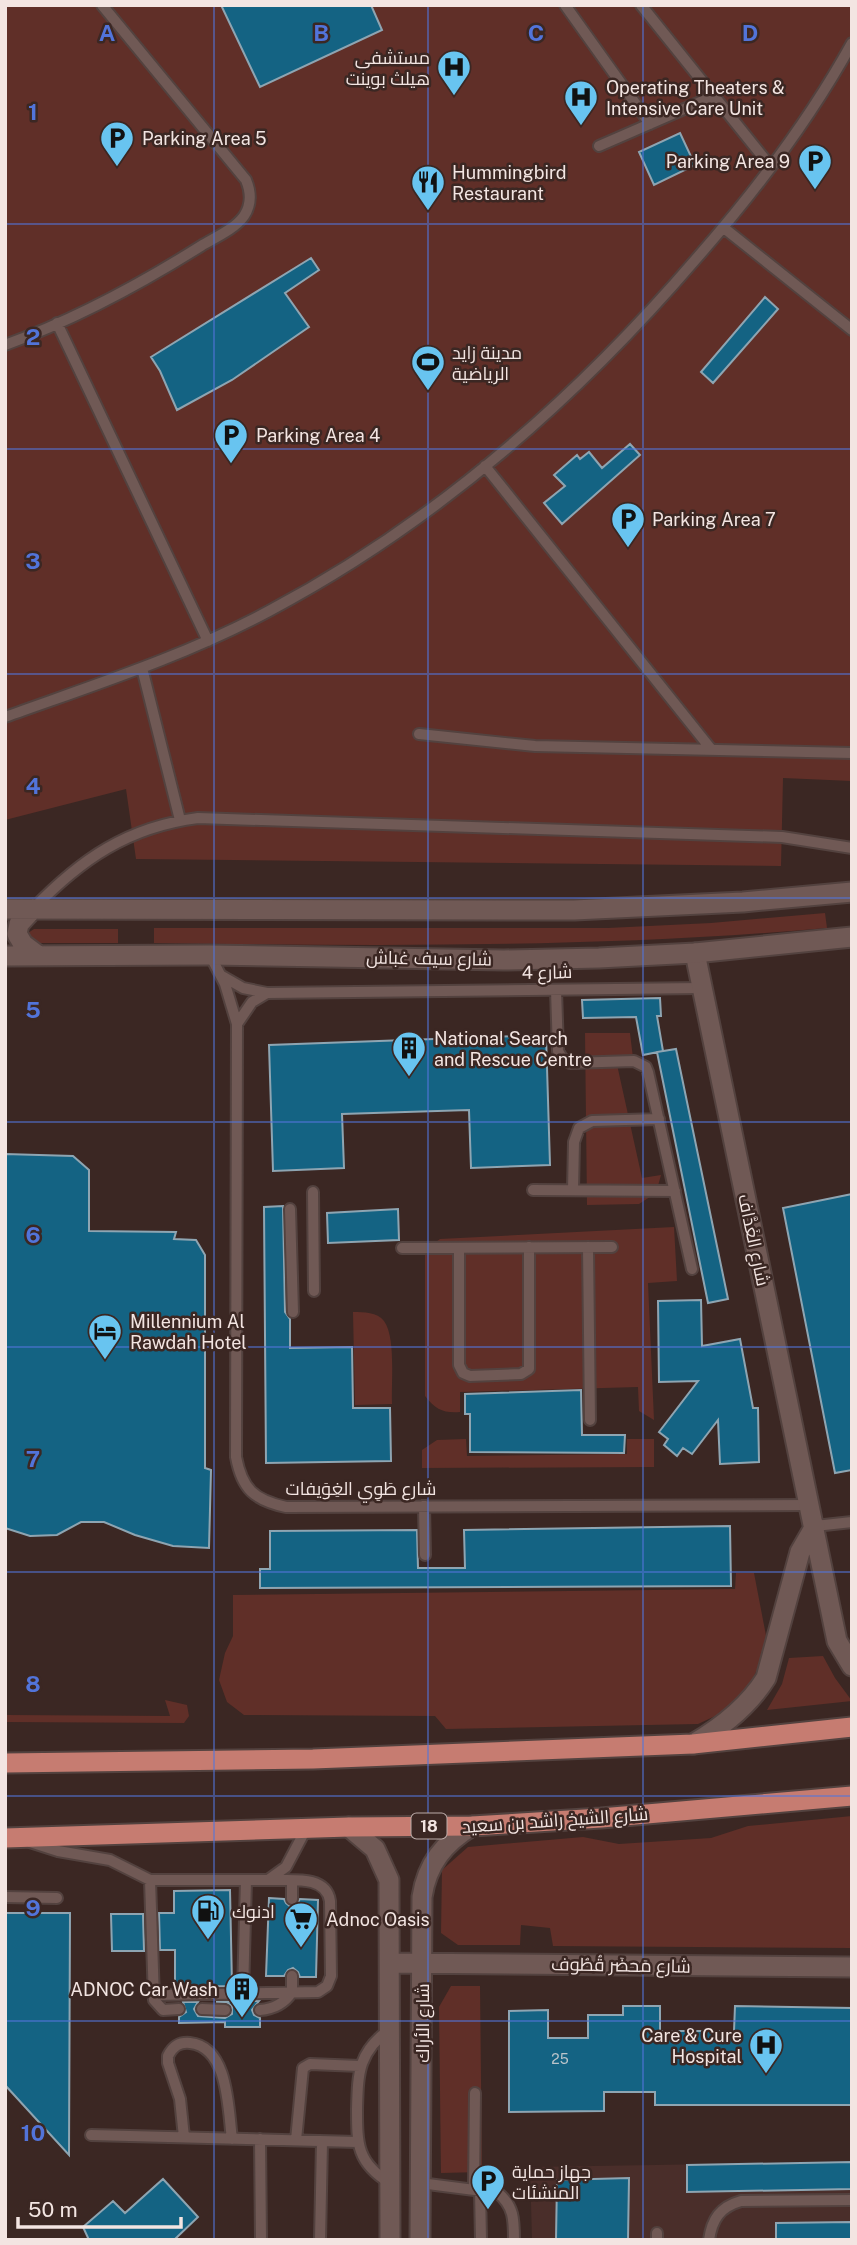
<svg xmlns="http://www.w3.org/2000/svg" width="857" height="2245" font-family="'Public Sans',Cairo,sans-serif">
<rect width="100%" height="100%" fill="#3b2723"/>
<path fill="#4a2e2a" d="M852,2162v78h-320l-2,-73z"/>
<path fill="#602f28" d="M5,5h847v776l-69,-3 -2,88 -645,-7 -10,-70 -121,31z
M825,913l2,15c-224,20 -449,18 -673,15v-15h454l103,-5z
M34,929h84v14h-87l-3,-10z
M585,1033h45l3,25 -17,2 26,118 19,-3 -5,18 -17,11 -52,1z
M674,1227l3,54 -29,2 6,137 -15,-9 -1,-24 -178,5v20c-17,1 -24,-2 -35,-16v-141l7,-10 8,-6z
M353,1312c11,0 24,0 31,9 12,16 7,62 8,83l-37,1z
M466,1439l1,17 160,-2v-15h27v28l-232,1v-18l15,-10z
M736,1573h18l14,73 -20,43 -22,22 -28,13 -252,5 -11,-13 -191,-1 -17,-13 -8,-22 6,-27 8,-17v-41l502,-6z
M823,1656l12,22 17,23 -85,9 15,-26 7,-26z
M165,1700l22,5 2,11 -5,7 -179,-1v-7l165,1z
M852,1816v132l-299,-2 -3,-18 -29,-3 -1,20h-62l-17,-12 1,-63 26,-23 115,-10 36,7 92,-6 37,-12z
M451,1986h29l2,186 -41,1 -2,-166z"/>
<path fill="#146383" stroke="#8ea5b2" stroke-width="2" d="M221,5h150l11,25 -122,57z
M680,133l15,32 -41,20 -15,-33z
M311,258l8,12 -34,23 24,34 -77,53 -55,30 -17,-39 -9,-14z
M765,297l13,12 -65,74 -12,-11z
M630,444l10,11 -78,69 -18,-21 21,-17 -11,-11 23,-20 3,4 9,-7 13,16z
M660,998l1,18h-4l6,35 -20,4 -7,-38 -53,1 -1,-18z
M546,1035l4,130 -79,3 -2,-58 -127,4 2,54 -71,3 -4,-126z
M676,1049l52,250 -20,4 -51,-251z
M5,1154l68,2 16,14v61l87,1 -2,7 22,1 9,15v213l6,2 -2,78 -36,-2 -38,-11 -31,-13h-23l-24,13 -27,1 -25,-8z
M852,1194v276l-17,3 -52,-265z
M283,1206l2,106 5,7v29l62,-1 1,61h37l1,53 -125,2 -2,-256z
M398,1209l1,31 -71,3 -1,-30z
M701,1300l1,46 38,-7 13,69h5l1,54 -39,2 -2,-44 -26,34 -9,-6 -6,8 -13,-11 4,-6 -9,-7 39,-51 -39,1 -1,-81z
M581,1390l1,45h43l-1,18 -154,-1v-38h-5v-20z
M730,1526l1,60 -471,2v-19h10v-38l147,-1 1,38h47l-1,-38z
M230,1890l2,96 -54,1 -3,-2v-35h-15l-1,-37h15v-22z
M269,1898l15,1 2,4 5,4 5,-2 4,-6 18,1 -2,77h-16l-2,-5 -5,-4 -5,2 -4,6h-18z
M5,1913h65l-1,242 -64,-70z
M111,1914h32l1,37h-32z
M259,2001l-7,9 2,5 6,3v9h-35v-5l-46,1v-6l7,-5 -3,-10h15l-4,7 4,7 27,2 7,-4v-8l-6,-4h-10z
M623,2006h37v25h74l1,-25 117,2v97h-197v-13h-51v19l-95,1v-101l39,-1v28h40v-23h35z
M852,2162v27l-165,3v-27z
M629,2178l-1,62h-72l1,-60z
M163,2179l35,38 -24,23h-85l-6,-13 30,-26 12,12z
M852,2222v18h-76v-17z"/>
<g fill="none" stroke-linecap="round" stroke-linejoin="round">
<g stroke="#53423f" stroke-width="14">
<path id="service" d="M565,5l85,119
M641,5l130,162
M599,146l115,-50
M724,228l128,102
M57,323l151,318
M5,345c69,-25 134,-60 196,-99 13,-8 34,-17 43,-30 8,-12 7,-24 2,-36l-144,-175
M485,466l226,283
M142,668l38,152
M5,717c89,-32 180,-61 264,-106 164,-87 306,-211 427,-352 59,-67 113,-138 156,-216
M419,734l116,12 317,7
M33,909c48,-50 95,-82 165,-91l584,19 70,11
M210,955l15,29 12,40 -1,433c6,32 18,43 50,50l525,-2
M222,976l21,12 24,5 435,-5
M556,990l2,61 4,7 8,5 64,-2 12,6 2,5 44,197
M237,1024l15,-22 15,-9
M533,1190l142,1
M573,1190l1,-48 5,-14 13,-7 67,-2
M313,1192l1,99
M290,1209l3,103
M588,1247l2,173
M402,1248l210,-1
M459,1248v117l4,8 7,3 51,-2 8,-5v-122
M424,1506l1,49
M815,1526l37,-4
M30,1842l28,9 52,9 40,20h118l18,-13 20,-38
M150,1880l4,120 9,10 16,-1
M5,1897l52,1
M292,1899v-18
M292,1976v16
M243,1993l3,-113
M153,1995l165,-3 9,-6 4,-10 -1,-75c-4,-27 -41,-20 -62,-21
M202,2009l23,1
M260,2010c14,-1 24,-6 32,-18
M390,2029c-32,23 -32,44 -33,80 0,35 0,54 33,74
M91,2135l266,7
M184,2137l-4,-38 -12,-36v-7c5,-10 11,-14 22,-13 39,4 38,67 42,96
M260,2139l1,101
M296,2140l7,-72 7,-4 50,2
M420,2183l78,10c16,13 16,27 16,47
M474,2190l1,-97
M480,2190l1,50
M657,2233v7
M320,2240l2,-98
M709,2240c3,-21 11,-33 32,-39l111,-1"/>
</g>
<g stroke="#53423f" stroke-width="23">
<path id="minor" d="M695,953l142,688 15,25
M693,1744c29,-17 55,-37 73,-66l34,-126 15,-26
M349,1827l26,22 14,31 1,360
M390,1963l462,4
M420,2240l2,-343c5,-33 22,-54 50,-71"/>
</g>
<g stroke="#53423f" stroke-width="23">
<path id="tertiary" d="M5,909l569,1 169,-8 109,-10
M33,909l-14,15 -2,10 6,10 16,12
M5,956l205,-1 294,5 95,-2 96,-5 157,-16"/>
</g>
<g stroke="#53423f" stroke-width="23">
<path id="primary" d="M5,1763l308,-4 380,-15 159,-17
M5,1838l344,-11 123,-1 129,-8 251,-22"/>
</g>
<use href="#service" stroke="#705955" stroke-width="10"/>
<use href="#minor" stroke="#705955" stroke-width="19"/>
<use href="#tertiary" stroke="#705955" stroke-width="19"/>
<use href="#primary" stroke="#c67c71" stroke-width="19"/>
</g>
<path fill="none" stroke="#5274da" stroke-width="2" stroke-opacity="0.55" d="M214,5v2235M428,5v2235M643,5v2235M5,224h847M5,449h847M5,674h847M5,898h847M5,1122h847M5,1347h847M5,1572h847M5,1796h847M5,2021h847"/>
<defs>
<g id="hospital-pin" transform="scale(1.75)"><path d="M0 17L-7.5 6A9.5 9.5 0 1 1 7.5 6Z" fill="#68c4f0" stroke="#3b2723"/><path d="M-5-5h3v3.5h4V-5h3V5h-3V1.5h-4V5h-3Z" fill="#111"/></g>
<g id="parking-pin" transform="scale(1.75)"><path d="M0 17L-7.5 6A9.5 9.5 0 1 1 7.5 6Z" fill="#68c4f0" stroke="#3b2723"/><path d="M-3.5-5.5H1a3.5 3.5 0 0 1 0 7H-1V5.5H-3.5ZM-1-3.4V-.6H.8a1.4 1.4 0 0 0 0-2.8Z" fill="#111"/></g>
<g id="restaurant-pin" transform="scale(1.75)"><path d="M0 17L-7.5 6A9.5 9.5 0 1 1 7.5 6Z" fill="#68c4f0" stroke="#3b2723"/><path d="M-5-6h1v4h1v-4h1v4h1v-4h1v5L-1.5 .5V6h-2V.5L-5-1ZM5-6V6H3V1.5H1.5Q1.5-4 5-6Z" fill="#111"/></g>
<g id="stadium-pin" transform="scale(1.75)"><path d="M0 17L-7.5 6A9.5 9.5 0 1 1 7.5 6Z" fill="#68c4f0" stroke="#3b2723"/><path d="M0-5a6.5 5 0 1 0 0 10a6.5 5 0 1 0 0-10ZM-3.5-1.8h7v3.6h-7Z" fill="#111"/></g>
<g id="building-pin" transform="scale(1.75)"><path d="M0 17L-7.5 6A9.5 9.5 0 1 1 7.5 6Z" fill="#68c4f0" stroke="#3b2723"/><path d="M-4-6H4V6H1V3H-1V6H-4ZM-2.5-4.3h1.7v1.8h-1.7ZM.8-4.3h1.7v1.8H.8ZM-2.5-1h1.7V.8h-1.7ZM.8-1h1.7V.8H.8Z" fill="#111"/></g>
<g id="hotel-pin" transform="scale(1.75)"><path d="M0 17L-7.5 6A9.5 9.5 0 1 1 7.5 6Z" fill="#68c4f0" stroke="#3b2723"/><path d="M-6-4.5h1.5V1H6V5H4.5V3h-9V5H-6ZM-4 0a1.8 1.8 0 1 1 3.6 0ZM.5 0V-2.5h3Q6-2.5 6 0Z" fill="#111"/></g>
<g id="fuel-pin" transform="scale(1.75)"><path d="M0 17L-7.5 6A9.5 9.5 0 1 1 7.5 6Z" fill="#68c4f0" stroke="#3b2723"/><path d="M-5.5-6h7V0h2V4h1.3V-2.5L3-4.5l.8-.8L6-3V5H2.5V1h-1V6h-7ZM-4.2-4.7v3.2H.2V-4.7Z" fill="#111"/></g>
<g id="supermarket-pin" transform="scale(1.75)"><path d="M0 17L-7.5 6A9.5 9.5 0 1 1 7.5 6Z" fill="#68c4f0" stroke="#3b2723"/><path d="M-6-5.5h2.5l.6 2H6L4.5 2H-2.5L-4.4-4H-6ZM-1.5 3.2a1.3 1.3 0 1 0 .1 0ZM3 3.2a1.3 1.3 0 1 0 .1 0Z" fill="#111"/></g>
</defs>
<g fill-rule="evenodd">
<use href="#hospital-pin" x="454" y="67"/>
<use href="#hospital-pin" x="581" y="97"/>
<use href="#parking-pin" x="117" y="138"/>
<use href="#parking-pin" x="815" y="161"/>
<use href="#restaurant-pin" x="428" y="182"/>
<use href="#stadium-pin" x="428" y="362"/>
<use href="#parking-pin" x="231" y="435"/>
<use href="#parking-pin" x="628" y="519"/>
<use href="#building-pin" x="409" y="1048"/>
<use href="#hotel-pin" x="105" y="1331"/>
<use href="#fuel-pin" x="208" y="1911"/>
<use href="#supermarket-pin" x="301" y="1919"/>
<use href="#building-pin" x="242" y="1989"/>
<use href="#hospital-pin" x="766" y="2045"/>
<use href="#parking-pin" x="488" y="2181"/>
</g>
<g text-anchor="middle" dominant-baseline="central" stroke-width="5" stroke-linejoin="round" paint-order="stroke">
<g font-size="14" fill="#bbc4ca">
<text x="560" y="2059">25</text>
</g>
<rect fill="#3b2723" stroke="#bcaca9" stroke-width="2" x="411.5" y="1813.5" width="35" height="25" rx="5"/>
<g font-size="16" font-weight="bold" fill="#f3e5e2">
<text x="429" y="1826">18</text>
</g>
<g font-size="18" fill="#f3e5e2" stroke="#3b2723" text-anchor="start">
<text x="430" y="57" text-anchor="end">مستشفى<tspan x="430" dy="21">هيلث بوينت</tspan></text>
<text x="606" y="87">Operating Theaters &amp;<tspan x="606" dy="21">Intensive Care Unit</tspan></text>
<text x="142" y="138">Parking Area 5</text>
<text x="790" y="161" text-anchor="end">Parking Area 9</text>
<text x="452" y="172">Hummingbird<tspan x="452" dy="21">Restaurant</tspan></text>
<text x="452" y="352">مدينة زايد<tspan x="452" dy="21">الرياضية</tspan></text>
<text x="256" y="435">Parking Area 4</text>
<text x="652" y="519">Parking Area 7</text>
<text x="434" y="1038">National Search<tspan x="434" dy="21">and Rescue Centre</tspan></text>
<text x="130" y="1321">Millennium Al<tspan x="130" dy="21">Rawdah Hotel</tspan></text>
<text x="232" y="1911">ادنوك</text>
<text x="326" y="1919">Adnoc Oasis</text>
<text x="218" y="1989" text-anchor="end">ADNOC Car Wash</text>
<text x="742" y="2035" text-anchor="end">Care &amp; Cure<tspan x="742" dy="21">Hospital</tspan></text>
<text x="512" y="2171">جهاز حماية<tspan x="512" dy="21">المنشئات</tspan></text>
</g>
<g font-size="18" fill="#f3e5e2" stroke="#3b2723">
<text transform="translate(429 958) rotate(1)">شارع سيف غباش</text>
<text transform="translate(547 972) rotate(-1)">شارع 4</text>
<text transform="translate(754 1240) rotate(78)">شارع الغَدَّاف</text>
<text x="361" y="1488">شارع طَوِي الغِوَيفات</text>
<text transform="translate(555 1820) rotate(-4)">شارع الشيخ راشد بن سعيد</text>
<text transform="translate(621 1965) rotate(1)">شارع مَحضَر قُطُوف</text>
<text transform="translate(422 2023) rotate(-90)">شارع الأراك</text>
</g>
</g>
<g font-size="23" text-anchor="middle" font-weight="bold" fill="#5274da" stroke="#3b2723" stroke-width="5" stroke-linejoin="round" paint-order="stroke">
<text x="107" y="41">A</text>
<text x="321" y="41">B</text>
<text x="536" y="41">C</text>
<text x="750" y="41">D</text>
<text x="33" y="120">1</text>
<text x="33" y="345">2</text>
<text x="33" y="569">3</text>
<text x="33" y="794">4</text>
<text x="33" y="1018">5</text>
<text x="33" y="1243">6</text>
<text x="33" y="1467">7</text>
<text x="33" y="1692">8</text>
<text x="33" y="1916">9</text>
<text x="33" y="2141">10</text>
</g>
<rect width="857" height="2245" fill="none" stroke="#f3e5e2" stroke-width="14"/>
<path d="M18 2217v10h163v-10" fill="none" stroke="#f3e5e2" stroke-width="3.5"/>
<text x="28" y="2217" font-size="21" fill="#f3e5e2" stroke="#3b2723" stroke-width="5" paint-order="stroke">50 m</text>
</svg>
